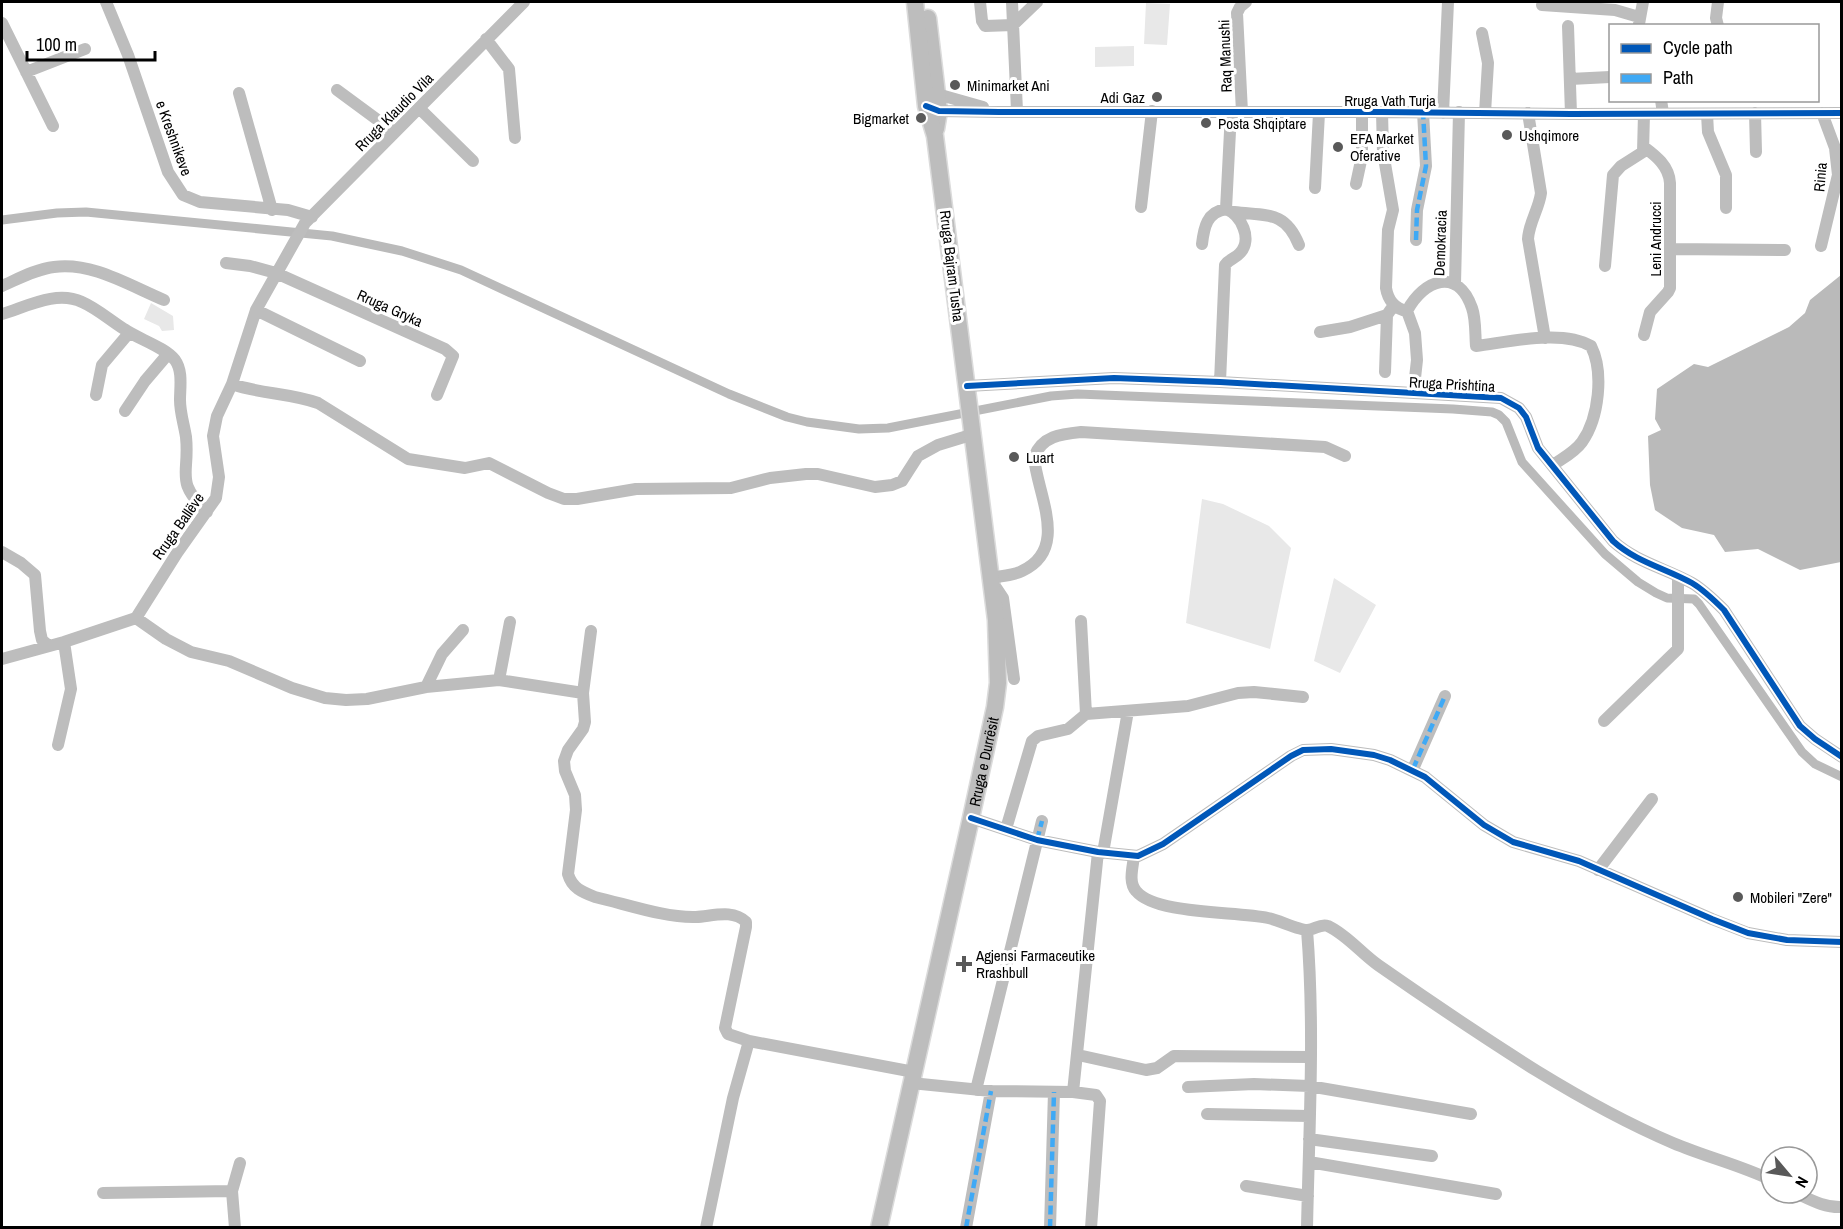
<svg xmlns="http://www.w3.org/2000/svg" width="1843" height="1229" font-family="'Archivo Narrow',sans-serif">
<rect width="100%" height="100%" fill="#fff"/>
<path fill="#e8e8e8" d="M1146,3l24,1 -3,41 -23,-1z
M1134,46v20l-39,1v-20z
M151,303l22,13 1,14 -12,1 -3,-5 -15,-7z
M1202,499l21,5 46,22 22,22 -21,101 -84,-26z
M1334,578l42,27 -36,68 -26,-12z"/>
<path fill="#bababa" d="M1841,275v287l-41,8 -42,-21 -33,3 -11,-17 -32,-7 -27,-18 -5,-25 -2,-49 13,-6 -6,-11 2,-30 37,-25 14,3 81,-40 16,-14 5,-13z"/>
<g fill="none" stroke-linecap="round" stroke-linejoin="round">
<path stroke="#bababa" stroke-width="9" d="M2,220l55,-7 29,-1 246,24 70,15 59,19 268,124 58,23 20,5 52,7 29,-1 163,-32 27,-2 375,15 39,3 7,3 7,7 16,40 83,92 33,28 18,11 11,5 27,1 5,5 103,148 13,12 27,13"/>
<g stroke="#dbdbdb" stroke-width="19">
<g id="major">
<path d="M928,18l11,93 -3,18"/>
<path id="s1" d="M879,1228l92,-410 24,-111 3,-24 -2,-63 -61,-484 -9,-30 -11,-104"/>
</g>
</g>
<path stroke="#bdbdbd" stroke-width="12" d="M106,2l22,53 40,117 15,23 17,7 88,8 24,7
M980,2l2,19 3,5 28,-1 24,-23
M1012,2l5,109
M1718,2l-2,16 2,8
M1542,5l73,5 24,7
M2,23l51,103
M1639,24l4,-22
M1568,26l3,88
M1482,33l6,30 -3,50
M486,39l23,30 6,69
M26,72l59,-23
M1570,79l40,-2
M337,90l57,42
M239,93l33,117
M930,95l7,-1 46,13
M1661,100l2,13
M419,108l54,53
M931,108l8,3 60,1h383l189,2 271,-1
M1242,112l-5,-99 3,-6 6,-5
M1382,112l1,40 10,58 -5,20 -2,58c2,12 9,21 21,23
M1443,113l5,-111
M1528,113l13,80c-2,16 -12,29 -13,46l17,99
M1755,113l1,39
M1707,114l1,18 18,43v33
M1644,147c12,9 25,19 26,36v105l-2,4 -18,20 -6,23
M1356,184l6,-28v-44
M1315,188l4,-75
M1141,207l11,-96
M1226,209l5,-97
M1234,212c32,4 51,-2 65,33
M1416,240l1,-30 9,-44 -3,-54
M1202,244c2,-17 5,-32 24,-35 15,6 27,30 14,44 -5,6 -11,6 -15,12l-5,117
M1821,246l17,-71 -3,-27 -13,-35
M1670,249l115,1
M226,263l24,3 26,7 169,76 8,7 -16,39
M1605,266l8,-91 8,-9 22,-14 1,-38
M1455,284l4,-172
M2,286c16,-7 34,-17 52,-19 39,-5 74,18 110,33
M256,310l104,51
M2,314c24,-7 54,-24 80,-12 14,6 28,18 42,27 14,10 41,18 51,31 8,11 5,27 5,40 0,13 4,24 6,37 4,38 -12,43 21,75
M1320,332l30,-5 37,-12
M1385,372l2,-57 7,-10
M1415,378l2,-18 -2,-27 -8,-22c17,-32 51,-44 65,-3 4,11 3,26 4,38 33,-4 86,-17 115,0 13,26 8,72 -9,96 -7,10 -19,16 -29,23
M232,384c28,10 58,9 86,19l90,56 57,9 24,-5 59,30 16,6h13l59,-10 95,-1 39,-10 36,-4h12l57,13 17,-2 10,-4 16,-25 20,-11 36,-11
M967,386l147,-8 106,4 281,16 18,10 7,9 12,31 75,93c23,21 52,27 79,42 12,7 22,17 32,27l76,116 15,13 27,18
M96,395l6,-30 27,-32
M125,411l20,-30 23,-27
M2,552l19,11 14,12 5,56 2,9 6,5
M990,578c10,-2 23,-2 32,-7 48,-22 15,-77 12,-114 8,-21 27,-23 47,-25l244,15 20,9
M991,585l6,4 6,9 11,81
M136,618l30,21 25,13 38,9 63,27 33,10 21,2 21,-1 59,-12 73,-7 84,13
M1081,621l5,93
M591,631l-8,62 2,29 -2,7 -15,21 -4,11 1,10 10,24 1,15 -8,64c4,14 14,18 27,23 31,7 70,21 101,20 17,-1 37,-8 50,5v5l-21,101 3,6 21,7 165,31
M2,659l62,-17 72,-24 41,-65 39,-55 3,-21 -6,-41 4,-20 15,-32 24,-74 49,-87 219,-221
M499,680l11,-58
M426,687l16,-33 21,-24
M1604,721l74,-72v-73
M58,745l13,-56 -7,-47
M1413,769l32,-73
M971,818l66,22 61,12 40,4 25,-12 128,-88 12,-6 28,-1 43,6 16,5 35,17 59,48 29,17 66,19 133,58 36,14 39,7 55,2
M1006,829l26,-88 6,-5 30,-7 18,-15 102,-8 50,-13 16,-1 49,5
M1103,853l25,-142
M1134,856c-1,11 -6,26 2,35 20,24 100,20 132,27 10,2 31,12 39,12 8,0 13,-7 21,-4 19,9 33,27 50,39 53,37 105,72 159,106 44,27 89,52 136,72 33,14 67,22 98,37
M1598,870l54,-71
M1307,930c8,99 2,199 0,298
M1078,1055l68,15 11,-2 17,-12 136,1
M911,1083l80,8 82,1 23,3 4,6 -9,127
M1188,1087l66,-3 55,2 162,28
M976,1090l66,-269
M1073,1092l25,-240
M1207,1114l102,2
M1309,1139l123,17
M1309,1162l187,32
M1246,1186l62,10
M103,1193l129,-2
M1796,1193c15,7 29,15 46,14
M235,1228l-3,-37 8,-28
M706,1228l27,-130 16,-57
M966,1228l25,-137
M1050,1228l4,-136"/>
<use href="#major" stroke="#bdbdbd" stroke-width="16"/>
<path stroke="#3fa9f5" stroke-width="4.5" stroke-dasharray="9 4.5" stroke-linecap="butt" d="M1416,240l1,-30 9,-44 -3,-54
M1413,769l32,-73
M1037,840l5,-19
M966,1228l25,-137
M1050,1228l4,-136"/>
<g stroke="#fff" stroke-width="10">
<path id="cycleway" d="M926,106l13,5 60,1h383l189,2 271,-1
M967,386l147,-8 106,4 281,16 18,10 7,9 12,31 75,93c23,21 52,27 79,42 12,7 22,17 32,27l76,116 15,13 27,18
M971,818l66,22 61,12 40,4 25,-12 128,-88 12,-6 28,-1 43,6 16,5 35,17 59,48 29,17 66,19 133,58 36,14 39,7 55,2"/>
</g>
<use href="#cycleway" stroke="#0057b8" stroke-width="6"/>
</g>
<g fill="#595959" stroke="#fff" stroke-width="2">
<circle cx="955" cy="85" r="6"/>
<circle cx="1157" cy="97" r="6"/>
<circle cx="921" cy="118" r="6"/>
<circle cx="1206" cy="123" r="6"/>
<circle cx="1507" cy="135" r="6"/>
<circle cx="1338" cy="147" r="6"/>
<circle cx="1014" cy="457" r="6"/>
<circle cx="1738" cy="897" r="6"/>
<path d="M961 955h6v6h6v6h-6v6h-6v-6h-6v-6h6z"/>
</g>
<g text-anchor="middle" dominant-baseline="central" stroke-width="6" stroke-linejoin="round" paint-order="stroke">
<g font-size="15" fill="#000" stroke="#fff">
<text transform="translate(1225 56) rotate(-92)">Raq Manushi</text>
<text x="1390" y="100">Rruga Vath Turja</text>
<text transform="translate(394 112) rotate(-45)">Rruga Klaudio Vila</text>
<text transform="translate(174 138) rotate(70)">e Kreshnikeve</text>
<text transform="translate(1820 177) rotate(-85)">Rinia</text>
<text transform="translate(1655 239) rotate(-90)">Leni Andrucci</text>
<text transform="translate(1440 243) rotate(-88)">Demokracia</text>
<text transform="translate(952 266) rotate(83)">Rruga Bajram Tusha</text>
<text transform="translate(390 308) rotate(24)">Rruga Gryka</text>
<text transform="translate(1452 384) rotate(3)">Rruga Prishtina</text>
<text transform="translate(178 526) rotate(-55)">Rruga Ballëve</text>
<text stroke="none"><textPath href="#s1" startOffset="478">Rruga e Durrësit</textPath></text>
</g>
<g font-size="15" fill="#000" stroke="#fff" text-anchor="start">
<text x="967" y="85">Minimarket Ani</text>
<text x="1145" y="97" text-anchor="end">Adi Gaz</text>
<text x="909" y="118" text-anchor="end">Bigmarket</text>
<text x="1218" y="123">Posta Shqiptare</text>
<text x="1519" y="135">Ushqimore</text>
<text x="1350" y="138">EFA Market<tspan x="1350" dy="17">Oferative</tspan></text>
<text x="1026" y="457">Luart</text>
<text x="1750" y="897">Mobileri "Zere"</text>
<text x="976" y="955">Agjensi Farmaceutike<tspan x="976" dy="17">Rrashbull</tspan></text>
</g>
</g>
<rect width="1843" height="1229" fill="none" stroke="#000000" stroke-width="6"/>
<rect x="1609" y="24" width="210" height="78" fill="#ffffff" stroke="#999999" stroke-width="1.5"/>
<rect x="1621" y="44" width="30" height="9" fill="#0057b8" stroke="#999999" stroke-width="1.5"/>
<text x="1663" y="54" font-size="18" fill="#000000">Cycle path</text>
<rect x="1621" y="74" width="30" height="9" fill="#3fa9f5" stroke="#999999" stroke-width="1.5"/>
<text x="1663" y="84" font-size="18" fill="#000000">Path</text>
<g transform="translate(1789 1175) rotate(119)"><circle r="28" fill="#ffffff" stroke="#999999" stroke-width="1.5"/>
<path d="M0-4.5L10 22L0 15L-10 22Z" fill="#595959"/>
<text y="-9" font-size="16" font-weight="bold" text-anchor="middle" fill="#000000">N</text>
</g>
<path d="M27 51v9h128v-9" fill="none" stroke="#000000" stroke-width="3"/>
<text x="36" y="51" font-size="18" fill="#000000" stroke="#ffffff" stroke-width="4.5" paint-order="stroke">100 m</text>
</svg>
